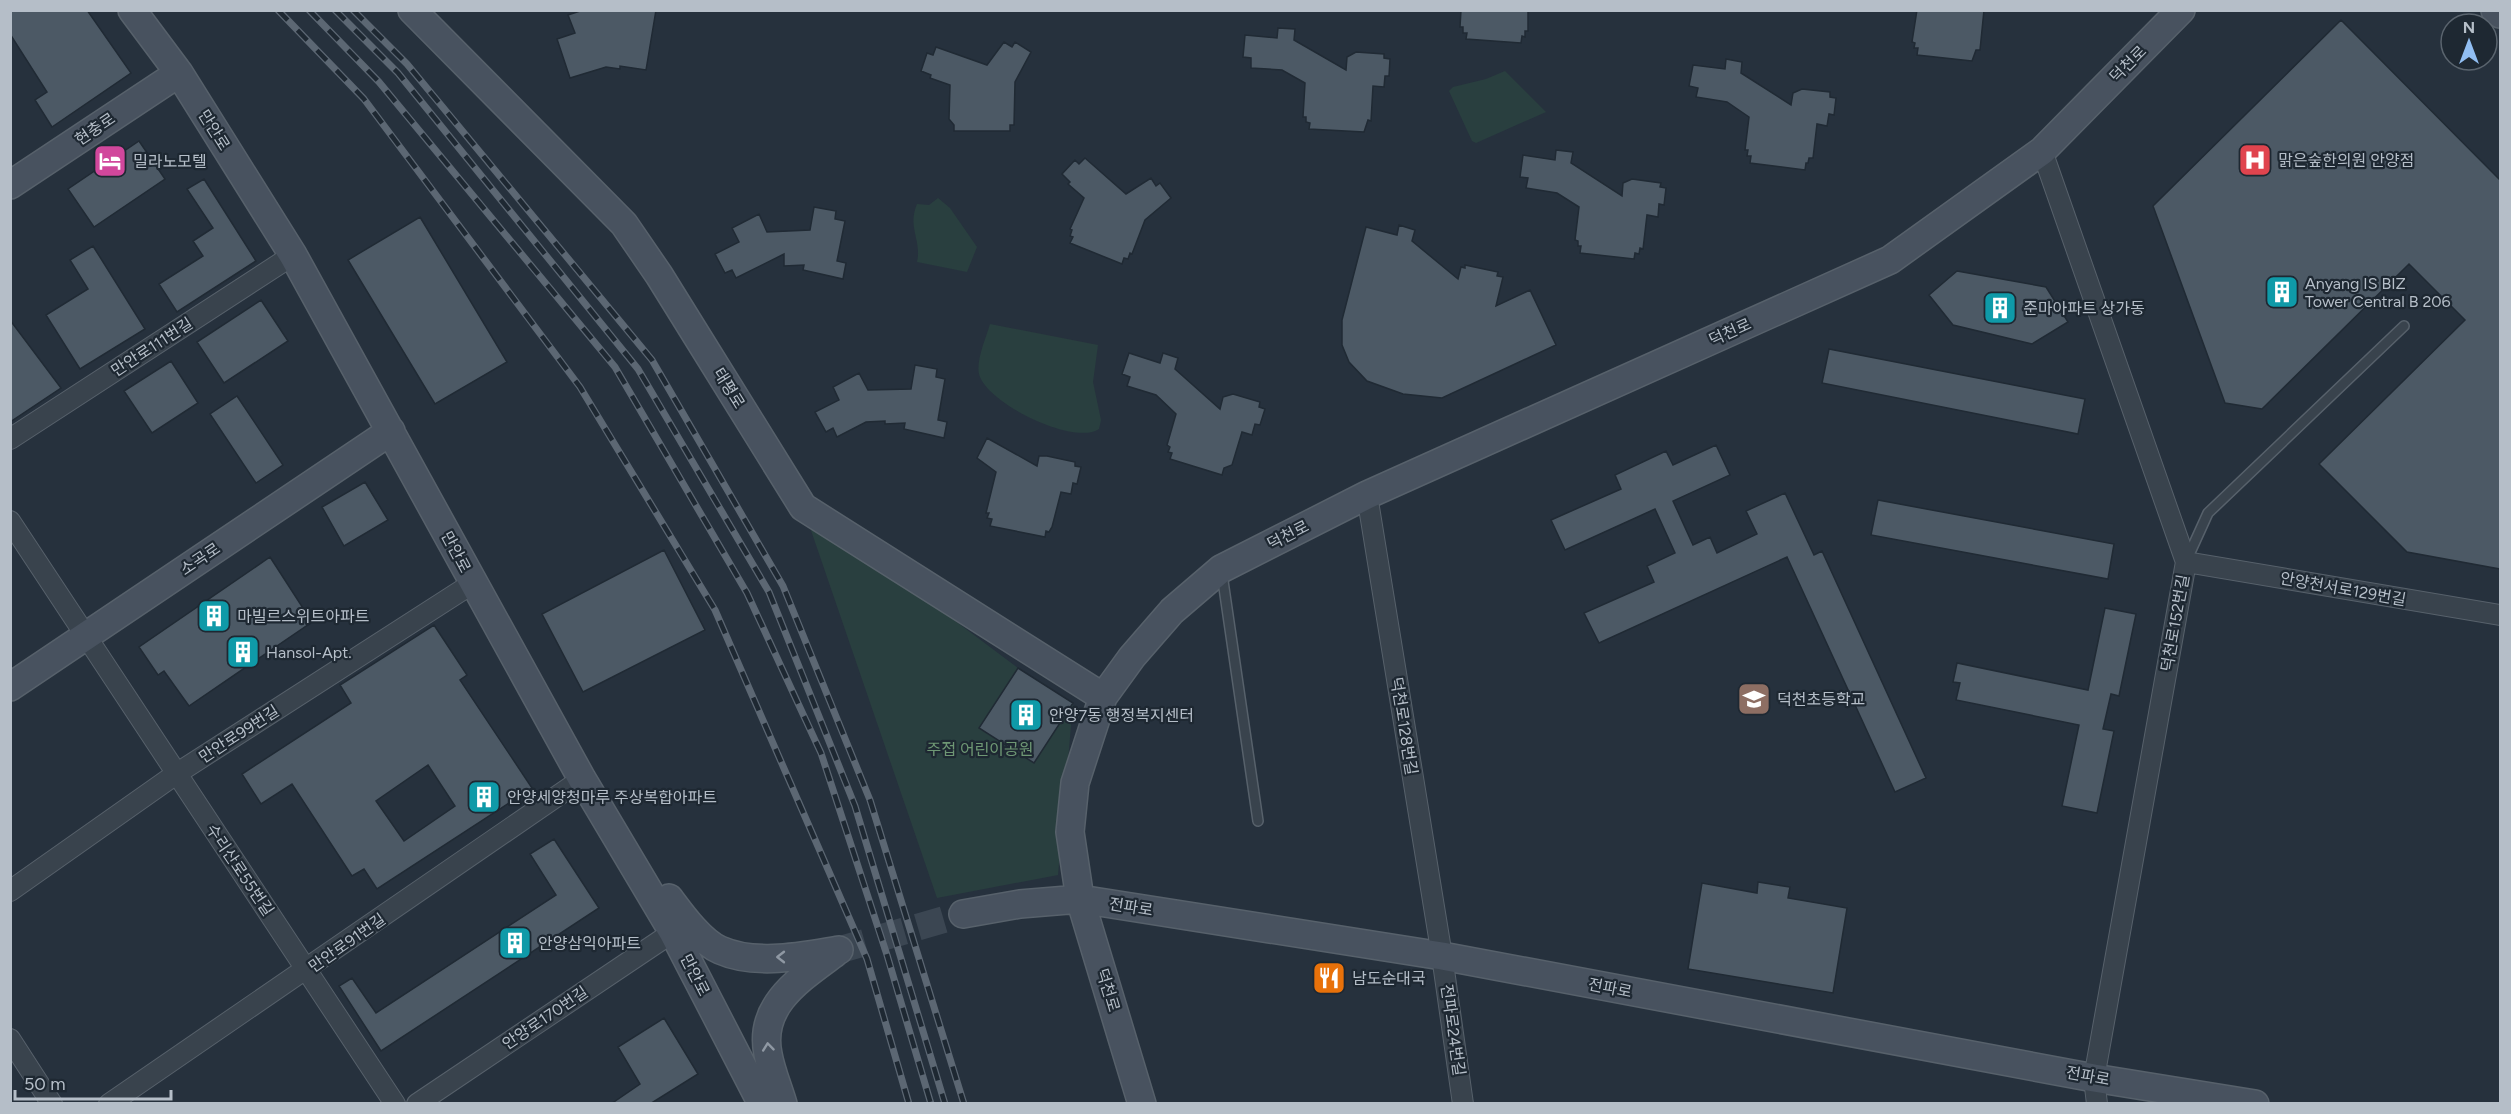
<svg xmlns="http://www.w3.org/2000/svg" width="2511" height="1114" font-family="Figtree,'Noto Sans KR',sans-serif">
<rect width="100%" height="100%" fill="#26313d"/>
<path fill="#293f3f" d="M1505,71l41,41 -70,31 -4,-2 -23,-50 4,-4 33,-8z
M938,198l12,10 27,39 -10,25 -50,-10c5,-22 -10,-34 0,-58l12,1z
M990,324l108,21 -5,37 8,38 -2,9c-25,17 -113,-26 -120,-55 -3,-14 7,-36 11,-50z
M803,507l215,161 55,35 -15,172 -121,23z"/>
<path fill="#4c5965" stroke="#202a34" stroke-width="1.5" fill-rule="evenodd" d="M10,10h77l44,63 -79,54 -17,-27 12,-8 -37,-58z
M583,10h73l-10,60 -26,-4v3l-14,-2 -36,11 -13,-39 18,-6 -7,-18z
M1461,10h67v21h-3v6l-3,-1 -1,7 -55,-4 1,-6h-4v-6h-3z
M1917,10h67l-4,40h-4l-4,11 -55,-6 1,-7h-4l1,-5 -3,-1z
M2341,20l159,160v389l-93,-17 -88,-88 146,-144 -56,-56 -147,145 -37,-6 -72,-197z
M1278,28l17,1 -1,11 52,30 1,-13 9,-5 28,2v4l6,1 -1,17h-4l-1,11 -11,-1 -2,35 -3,-1 -4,12 -55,-3 1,-6 -4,-1v-5h-3l2,-34 -23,-13 -31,-2v-10l-8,-1 2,-22 32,3z
M1004,42l8,5 3,-5 16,10 -16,30 -1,43h-4v6h-56v-6l-5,-6 1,-34 -20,-7 1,-3 -10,-4 6,-18 6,2 3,-8 51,18z
M1726,59l16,3 -1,11 50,32 2,-12 9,-4 28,3v5l6,1 -2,17 -5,-1 -2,12 -10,-2 -4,34h-4l-1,5h-2l-1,7 -55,-7 1,-7h-4l1,-6h-3l4,-33 -22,-15 -31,-5 2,-9 -9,-2 4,-21 32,4z
M139,141l26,38 -71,48 -26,-38z
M1556,150l17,2 -2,11 51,33 1,-13 9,-4 29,4 -1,4 6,1 -2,17 -5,-1 -1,13 -11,-2 -4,34 -3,-1 -1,6 -4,-1 -1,6 -54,-6 1,-7h-3v-5l-3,-1 4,-33 -22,-14 -31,-5 2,-10 -8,-1 3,-22 32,5z
M1085,158l41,36 25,-16 5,8 4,-3 11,15 -26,22 -13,34 -2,-1 -2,6 -4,-1 -2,6 -52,-21 3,-6 -3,-1 2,-6 -2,-1 14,-31 -16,-14 2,-2 -8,-8 13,-14 4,4z
M204,179l52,82 -79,51 -18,-28 44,-28 -10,-15 20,-13 -26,-39z
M814,207l22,4 -1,8 10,2 -8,40 9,2 -3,16 -40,-9 1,-5 -20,1v-12l-48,24 -4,-8 -7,3 -10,-19 24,-12 -7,-14 27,-14 8,18 43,-2z
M420,217l87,145 -72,42 -87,-144z
M1399,225l16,5 -3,11 46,38 3,-12 4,1v-3l33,7 -1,4 6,1 -7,29 34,-16 26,55 -114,53 -39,-4 -36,-13 -18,-19 -7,-17v-25l24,-93 31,8z
M93,246l52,83 -65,40 -34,-54 42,-26 -18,-29z
M1957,271l89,16 22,35 -36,22 -79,-19 -24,-30z
M261,300l27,41 -64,42 -27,-41z
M10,320l51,68 -51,34z
M1829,349l256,50 -7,35 -256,-51z
M1129,353l31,10 3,-10 15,5 -3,11 45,40 3,-12 10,-3 27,8 -1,5 6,2 -5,16 -5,-1 -3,11 -10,-3 -10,33 -8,3 -2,7 -52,-16 2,-6 -4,-1 2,-5 -3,-2 9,-31 -20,-19 -29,-9 3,-9 -8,-3z
M171,361l27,42 -46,30 -28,-42z
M915,365l22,4 -1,8 9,2 -7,41 9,2 -3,16 -40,-9 1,-6 -20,1v-3l-19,1 -29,15 -4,-9 -7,4 -11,-20 24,-12 -6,-13 26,-14 9,17 43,-1z
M237,396l46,69 -27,18 -46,-69z
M987,438l50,28 2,-10h8l28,6v4l6,1 -4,17 -4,-1 -2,11 -10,-2 -9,35 -3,5 -3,-1 -1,6 -55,-11 2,-7 -5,-1 2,-5h-3l10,-41 -19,-14z
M1716,445l14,30 -57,26 20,44 17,-8 7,16 40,-19 -11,-23 39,-18 29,62 8,-4 104,227 -31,14 -108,-235 -188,86 -15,-30 70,-31 -7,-16 28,-13 -20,-44 -90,41 -14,-30 70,-31 -6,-14 51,-24 7,14z
M365,482l23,38 -44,26 -22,-39z
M1878,500l236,44 -6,35 -237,-44z
M664,550l41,80 -122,62 -41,-78z
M270,557l42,65 -123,84 -25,-35 -6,4 -19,-28z
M2105,608l31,6 -17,82 -8,-2 -8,35 11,2 -17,82 -35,-7 17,-81 -123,-25 4,-17 -7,-1 4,-19 131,27z
M434,625l33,50 -7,5 72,108 -155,101 -13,-20 -12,7 -60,-92 -31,20 -19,-30 109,-71 -11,-18zM428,765l27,41 -51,35 -28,-40z
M1018,668l55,35 -39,60 -55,-35z
M554,839l45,69 -218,143 -42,-65 13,-8 24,35 180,-118 -26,-41z
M1758,882l32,5 -2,11 59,10 -14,85 -145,-24 14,-86 55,10z
M664,1018l34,56 -48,30h-39l29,-20 -22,-37z"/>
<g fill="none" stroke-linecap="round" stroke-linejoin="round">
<path stroke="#3b4652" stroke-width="27" stroke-dasharray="27 14" stroke-linecap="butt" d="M839,950l124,-36"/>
<g stroke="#57616b" stroke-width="12">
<path id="lane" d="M2188,557l20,-44 196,-187
M1222,574l36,247"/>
</g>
<g stroke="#57616b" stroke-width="22">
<path id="street" d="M2042,151l144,411 -92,516 3,26
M10,439l283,-184
M1367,495l75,461 21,148
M10,521l385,583
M2186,562l314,53
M10,891l166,-117 297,-191
M10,1039l42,65
M109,1104l473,-325
M417,1104l256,-172"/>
</g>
<g stroke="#57616b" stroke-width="30">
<path id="secondary" d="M132,10l47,63 114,182 289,524 91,153 89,172
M412,10l212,214 35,51 144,232 300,190
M2495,10l5,4
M10,185l169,-112
M10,687l381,-256
M669,898c12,16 32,44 51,52 36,16 82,6 119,0
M963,914l57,-10 60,-5 362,57 652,122 161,26
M783,1104c-5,-17 -12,-33 -15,-50 -10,-49 32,-75 67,-101
M1142,1104l-62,-205 -10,-67 5,-49 28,-86 29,-40 40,-46 49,-42 146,-74 523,-235 152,-109 139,-141"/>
</g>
<use href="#lane" stroke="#39434d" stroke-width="9"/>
<use href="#street" stroke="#39434d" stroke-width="20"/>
<use href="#secondary" stroke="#48525f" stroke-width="27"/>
<g stroke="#5c6773" stroke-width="7">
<path id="rail" d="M278,10l86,89 216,288 135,223 152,349 42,145
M309,10l70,72 236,285 132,226 74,160 66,202 44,149
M335,10l63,63 240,296 131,223 86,214 90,298
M353,10l54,54 245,296 131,226 87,214 94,304"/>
</g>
<use href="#rail" stroke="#1e2832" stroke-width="4.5" stroke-dasharray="14" stroke-linecap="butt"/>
</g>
<defs><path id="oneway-chevron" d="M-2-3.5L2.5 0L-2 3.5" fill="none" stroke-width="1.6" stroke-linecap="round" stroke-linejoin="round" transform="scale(1.5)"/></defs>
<g stroke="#8f98a3">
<use href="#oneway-chevron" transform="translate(781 957) rotate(180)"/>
<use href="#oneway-chevron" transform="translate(768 1047) rotate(-96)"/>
</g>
<defs>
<g id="hospital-square" transform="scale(1.725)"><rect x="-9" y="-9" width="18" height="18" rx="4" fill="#e0444e" stroke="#1e2832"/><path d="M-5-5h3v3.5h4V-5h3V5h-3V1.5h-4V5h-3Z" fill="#fff"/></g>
<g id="hotel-square" transform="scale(1.725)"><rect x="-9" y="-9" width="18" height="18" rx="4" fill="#d1479c" stroke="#1e2832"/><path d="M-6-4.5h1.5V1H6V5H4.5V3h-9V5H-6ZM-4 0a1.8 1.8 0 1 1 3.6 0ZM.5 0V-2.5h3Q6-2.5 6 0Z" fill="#fff"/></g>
<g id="building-square" transform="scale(1.725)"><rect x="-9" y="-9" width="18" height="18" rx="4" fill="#0f9aa8" stroke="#1e2832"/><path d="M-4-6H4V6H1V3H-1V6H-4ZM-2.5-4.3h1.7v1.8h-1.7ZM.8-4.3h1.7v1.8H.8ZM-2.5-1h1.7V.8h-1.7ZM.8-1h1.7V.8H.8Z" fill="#fff"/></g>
<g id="school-square" transform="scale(1.725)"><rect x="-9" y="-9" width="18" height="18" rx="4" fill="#8d6e63" stroke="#1e2832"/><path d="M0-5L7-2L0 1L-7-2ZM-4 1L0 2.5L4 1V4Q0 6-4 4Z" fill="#fff"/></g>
<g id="restaurant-square" transform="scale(1.725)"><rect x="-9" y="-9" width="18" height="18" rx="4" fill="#e8710a" stroke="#1e2832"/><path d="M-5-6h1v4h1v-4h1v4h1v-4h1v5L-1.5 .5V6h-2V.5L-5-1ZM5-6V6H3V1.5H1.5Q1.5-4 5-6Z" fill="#fff"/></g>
</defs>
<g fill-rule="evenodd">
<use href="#hospital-square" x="2255" y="160"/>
<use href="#hotel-square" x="110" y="161"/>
<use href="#building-square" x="2282" y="292"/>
<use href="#building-square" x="2000" y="308"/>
<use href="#building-square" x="214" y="616"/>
<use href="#building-square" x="243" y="652"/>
<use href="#school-square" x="1754" y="699"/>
<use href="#building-square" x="1026" y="715"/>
<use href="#building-square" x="484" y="797"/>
<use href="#building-square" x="515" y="943"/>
<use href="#restaurant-square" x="1329" y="978"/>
</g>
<g text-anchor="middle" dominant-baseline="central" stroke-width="4.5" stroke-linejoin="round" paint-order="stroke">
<g font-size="16" fill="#b5bec8" stroke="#1e2832">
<text transform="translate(2128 64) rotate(-45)">덕천로</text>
<text transform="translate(95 129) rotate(-34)">현충로</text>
<text transform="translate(214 130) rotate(58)">만안로</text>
<text transform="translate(1730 332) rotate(-24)">덕천로</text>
<text transform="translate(152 347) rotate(-33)">만안로111번길</text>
<text transform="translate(729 388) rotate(58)">태평로</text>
<text transform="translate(1288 535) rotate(-27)">덕천로</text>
<text transform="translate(456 552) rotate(62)">만안로</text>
<text transform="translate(200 559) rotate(-34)">소곡로</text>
<text transform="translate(2343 589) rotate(10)">안양천서로129번길</text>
<text transform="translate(2175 623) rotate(-80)">덕천로152번길</text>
<text transform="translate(1404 726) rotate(81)">덕천로128번길</text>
<text transform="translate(239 734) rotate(-33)">만안로99번길</text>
<text transform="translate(240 870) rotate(56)">수리산로55번길</text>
<text transform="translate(1131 907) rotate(9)">전파로</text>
<text transform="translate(347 943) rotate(-35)">만안로91번길</text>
<text transform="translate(695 975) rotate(63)">만안로</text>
<text transform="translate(1610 988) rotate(11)">전파로</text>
<text transform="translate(1108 990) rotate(73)">덕천로</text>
<text transform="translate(545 1018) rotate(-34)">안양로170번길</text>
<text transform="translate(1453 1030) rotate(82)">전파로24번길</text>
<text transform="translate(2088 1076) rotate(10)">전파로</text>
</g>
<g font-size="16" fill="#b5bec8" stroke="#1e2832" text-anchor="start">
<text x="2278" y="160">맑은숲한의원 안양점</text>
<text x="133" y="161">밀라노모텔</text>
<text x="2305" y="283">Anyang IS BIZ<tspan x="2305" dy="18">Tower Central B 206</tspan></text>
<text x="2023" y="308">준마아파트 상가동</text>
<text x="237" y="616">마빌르스위트아파트</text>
<text x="266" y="652">Hansol-Apt.</text>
<text x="1777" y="699">덕천초등학교</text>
<text x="1049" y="715">안양7동 행정복지센터</text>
<text x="507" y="797">안양세양청마루 주상복합아파트</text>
<text x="538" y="943">안양삼익아파트</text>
<text x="1352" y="978">남도순대국</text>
</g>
<g font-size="16" fill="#6e9774" stroke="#1e2832">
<text x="980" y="749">주접 어린이공원</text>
</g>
</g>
<rect width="2511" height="1114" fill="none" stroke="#b5bec8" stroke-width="24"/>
<g transform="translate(2469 42)"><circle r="28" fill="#1e2832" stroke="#5a646e" stroke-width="1.5"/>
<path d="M0-4.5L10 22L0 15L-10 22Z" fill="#91bef2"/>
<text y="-9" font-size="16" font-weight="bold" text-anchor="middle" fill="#b5bec8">N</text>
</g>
<path d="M15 1090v9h156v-9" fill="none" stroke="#b5bec8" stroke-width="3"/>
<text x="24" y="1090" font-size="18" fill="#b5bec8" stroke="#1e2832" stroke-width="4.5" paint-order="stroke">50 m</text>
</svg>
